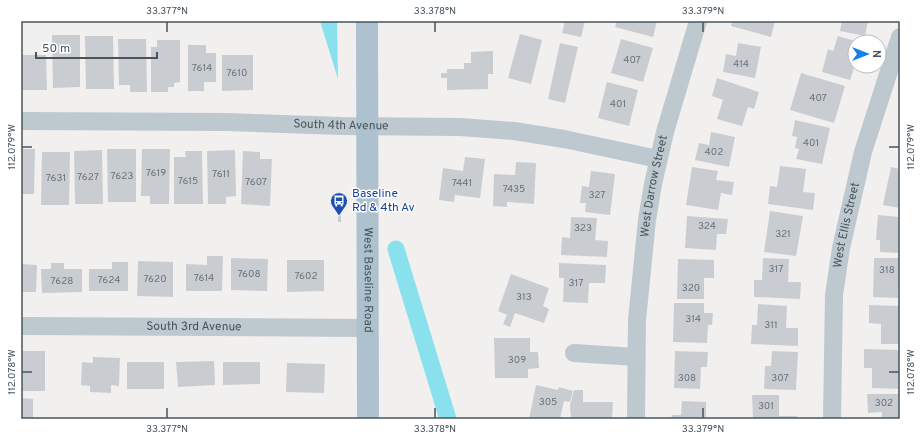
<svg xmlns="http://www.w3.org/2000/svg" width="921" height="440" font-family="Overpass,sans-serif">
<rect width="100%" height="100%" fill="#f2efef"/>
<path fill="#89e1ee" d="M320,21h17l1,58z"/>
<g fill="none" stroke-linecap="round" stroke-linejoin="round">
<path stroke="#89e1ee" stroke-width="17" d="M396,249l52,170"/>
</g>
<path fill="#c9cdd2" d="M565,21h20l-4,16 -19,-4z
M617,21h40l-4,16 -38,-10z
M732,21h43l-4,16 -40,-11z
M842,21h26l-3,15 -25,-5z
M520,34l22,6 -11,44 -23,-6z
M52,35h28v52l-27,1z
M85,36h28l1,53h-28z
M838,36l21,6h-4v23l-5,15 -28,-8 6,-23 5,2z
M118,39h28l1,53h-17v-7h-11z
M621,39l32,9 -10,34 -32,-9z
M157,40h23v42l-6,1v4h-6v5h-17v-45h6z
M560,43l18,4 -13,56 -17,-4z
M738,43l23,4 -6,31 -32,-6 3,-18 10,2z
M188,45h18v8h10v29h-12v9h-16z
M493,51v23h-5v15l-41,1v-12h-6v-5h6v-4h17v-6h7v-11z
M21,55h25l1,35h-26z
M222,55h31v35l-31,1z
M801,73l44,13 -11,37 -44,-13z
M717,78l42,14 -5,17 -6,-2 -6,19 -25,-7 6,-19 -11,-4z
M607,82l31,8 -9,36 -31,-8z
M795,120l35,8 -8,36 -26,-5 3,-10 -4,-1 2,-11 -5,-1z
M711,132l24,5 -6,30 -34,-7 4,-17 10,2z
M21,149h14l-1,45h-13z
M107,149h29v53h-28z
M142,149h28l-1,55h-19v-8h-9z
M102,150l1,54h-28l-1,-53z
M235,150l1,46 -10,1v7h-18l-1,-53z
M185,151h17l1,53h-29v-47h12z
M243,151l17,1v7h12l-2,47 -29,-2z
M42,152h28l-1,53h-28z
M465,157l20,2 -5,39 -25,-3 -1,7 -15,-2 4,-32 20,3z
M516,162l20,1 -2,41 -27,-2v5l-14,-1 1,-32 21,1z
M780,166l26,3 -3,23 12,1 -2,17 -45,-6 2,-18 7,1z
M692,167l26,4 -2,9 18,2 -2,13 -11,-2 -3,17 -32,-5z
M891,167l9,2v39l-17,-3z
M591,171l24,3 -5,41 -25,-3 1,-9h-6l2,-17 7,1z
M770,211l33,5 -7,40 -32,-4z
M338,214h3v8h-3z
M878,215l22,2v36l-20,-1v-12h-4z
M687,216l41,3 -2,15h-9l-1,16 -31,-2z
M571,217l26,1 -2,22 13,1 -1,16 -46,-2 1,-18 8,1z
M207,256h16l-1,35h-36v-27l21,1z
M231,258l37,1 -1,32 -36,-1z
M763,258l26,1 -1,23h13l-1,17 -46,-2v-17h8z
M874,258h26l-2,40 -25,-1z
M678,259l36,1v18h-10v21h-27z
M287,260h37v31l-37,1z
M138,261l35,1v35l-36,-1z
M112,262h16v29h-39v-22h23z
M51,263h13v6h18v23l-40,1 -1,-24h10z
M559,263l47,2 -1,18h-16l-1,20 -25,-1 1,-24h-5z
M21,264l16,1 -1,27h-15z
M511,274l38,14 -6,18 6,3 -5,14 -29,-10 -5,14 -7,-3 4,-9 -9,-4z
M674,303h30v10h9l-1,12h-4l-1,18 -34,-1z
M758,304l29,2 -1,22h12v18l-47,-2 1,-19h5z
M869,305l31,1v38h-19v-20l-12,-1z
M494,338h36v14h8l1,16 -11,1v9h-33z
M864,349l36,1v39l-28,-1v-20h-8z
M21,351h24v40h-24z
M675,351l33,1 -1,15h-6l-1,22 -26,-1z
M772,351l26,1 -2,38 -32,-1 1,-23h6z
M93,357l27,1 -1,28 -8,-1v8l-21,-1v-6l-9,-1 1,-23 11,1z
M214,361l1,24 -37,2 -2,-25z
M127,362h37v27h-37z
M223,362h37v22l-37,1z
M287,363l38,1 -1,29 -38,-1z
M536,385l22,5 1,-3 14,4 -3,11 -6,-1 -4,18h-31z
M574,390h9v12h30l-1,17h-41l-1,-14z
M867,394h33v25h-18v-7l-14,1z
M752,395h27v21h18v3h-49v-1h5z
M21,398l12,1v20h-12z
M682,401l24,1v17h-35l1,-4h9z"/>
<g fill="none" stroke-linecap="round" stroke-linejoin="round">
<g stroke="#bdc8cf" stroke-width="18">
<path id="s1" d="M21,121l204,1 117,4 118,1 54,4 50,8 94,20"/>
<path id="s2" d="M21,326l347,2"/>
<path d="M574,353l62,4"/>
<path id="s3" d="M636,419l1,-99 10,-100 6,-36 12,-52 33,-111"/>
<path id="s4" d="M832,419l2,-124 7,-47 22,-96 37,-115"/>
</g>
<path stroke="#aec1cf" stroke-width="22" id="s5" d="M367,21l1,398"/>
</g>
<path fill="none" stroke="#47545d" stroke-width="1.5" d="M167,22v10M435,22v10M703,22v10M22,147h10M889,147h10M22,372h10M889,372h10M167,408v10M435,408v10M703,408v10"/>
<defs>
<g id="bus-pin" transform="scale(0.9)"><path d="M0 17L-7.5 6A9.5 9.5 0 1 1 7.5 6Z" fill="#1a4fb4" stroke="#fff"/><path d="M-5-6H5V4H4V6H2V4H-2V6H-4V4H-5ZM-3.5-4V0h7V-4ZM-3.5 1.2v1.5H-2V1.2ZM2 1.2v1.5H3.5V1.2Z" fill="#fff"/></g>
</defs>
<g fill-rule="evenodd">
<use href="#bus-pin" x="339" y="201"/>
</g>
<g text-anchor="middle" dominant-baseline="central" stroke-width="3" stroke-linejoin="round" paint-order="stroke">
<g font-size="10" fill="#68727a">
<text x="632" y="60">407</text>
<text x="741" y="64">414</text>
<text x="202" y="68">7614</text>
<text x="237" y="73">7610</text>
<text x="818" y="98">407</text>
<text x="618" y="104">401</text>
<text x="811" y="143">401</text>
<text x="714" y="152">402</text>
<text x="156" y="173">7619</text>
<text x="221" y="174">7611</text>
<text x="122" y="176">7623</text>
<text x="88" y="177">7627</text>
<text x="56" y="178">7631</text>
<text x="188" y="181">7615</text>
<text x="256" y="182">7607</text>
<text x="462" y="183">7441</text>
<text x="514" y="189">7435</text>
<text x="597" y="195">327</text>
<text x="707" y="226">324</text>
<text x="583" y="228">323</text>
<text x="783" y="234">321</text>
<text x="776" y="269">317</text>
<text x="887" y="270">318</text>
<text x="249" y="274">7608</text>
<text x="306" y="276">7602</text>
<text x="204" y="278">7614</text>
<text x="155" y="279">7620</text>
<text x="109" y="280">7624</text>
<text x="62" y="281">7628</text>
<text x="576" y="283">317</text>
<text x="691" y="288">320</text>
<text x="524" y="297">313</text>
<text x="693" y="319">314</text>
<text x="771" y="325">311</text>
<text x="517" y="360">309</text>
<text x="687" y="378">308</text>
<text x="780" y="378">307</text>
<text x="548" y="402">305</text>
<text x="884" y="403">302</text>
<text x="766" y="406">301</text>
</g>
<g font-size="12" fill="#47545d" stroke="#fff">
<text stroke="none"><textPath href="#s1" startOffset="320">South 4th Avenue</textPath></text>
<text stroke="none"><textPath href="#s3" startOffset="234">West Darrow Street</textPath></text>
<text stroke="none"><textPath href="#s4" startOffset="195">West Ellis Street</textPath></text>
<text stroke="none"><textPath href="#s5" startOffset="259">West Baseline Road</textPath></text>
<text stroke="none"><textPath href="#s2" startOffset="173">South 3rd Avenue</textPath></text>
</g>
<g font-size="12" fill="#164399" stroke="#fff" text-anchor="start">
<text x="352" y="194">Baseline<tspan x="352" dy="14">Rd &amp; 4th Av</tspan></text>
</g>
</g>
<rect width="921" height="440" fill="none" stroke="#ffffff" stroke-width="44"/>
<g transform="translate(867 54) rotate(90)"><circle r="19" fill="#ffffff" stroke="#b5bbbe"/>
<path d="M0-3L7 15L0 10L-7 15Z" fill="#1481e7"/>
<text y="-6" font-size="11" font-weight="bold" text-anchor="middle" fill="#47545d">N</text>
</g>
<path d="M36 52v6h121v-6" fill="none" stroke="#47545d" stroke-width="2"/>
<text x="42" y="52" font-size="12" fill="#47545d" stroke="#ffffff" stroke-width="3" paint-order="stroke">50 m</text>
<rect x="22" y="22" width="877" height="396" fill="none" stroke="#47545d" stroke-width="1.5"/>
<g font-size="10" text-anchor="middle" fill="#47545d">
<text x="167" y="14">33.377°N</text>
<text x="435" y="14">33.378°N</text>
<text x="703" y="14">33.379°N</text>
<text transform="translate(910 147) rotate(-90)" y="4">112.079°W</text>
<text transform="translate(11 147) rotate(-90)" y="4">112.079°W</text>
<text transform="translate(910 372) rotate(-90)" y="4">112.078°W</text>
<text transform="translate(11 372) rotate(-90)" y="4">112.078°W</text>
<text x="167" y="432">33.377°N</text>
<text x="435" y="432">33.378°N</text>
<text x="703" y="432">33.379°N</text>
</g>
</svg>
